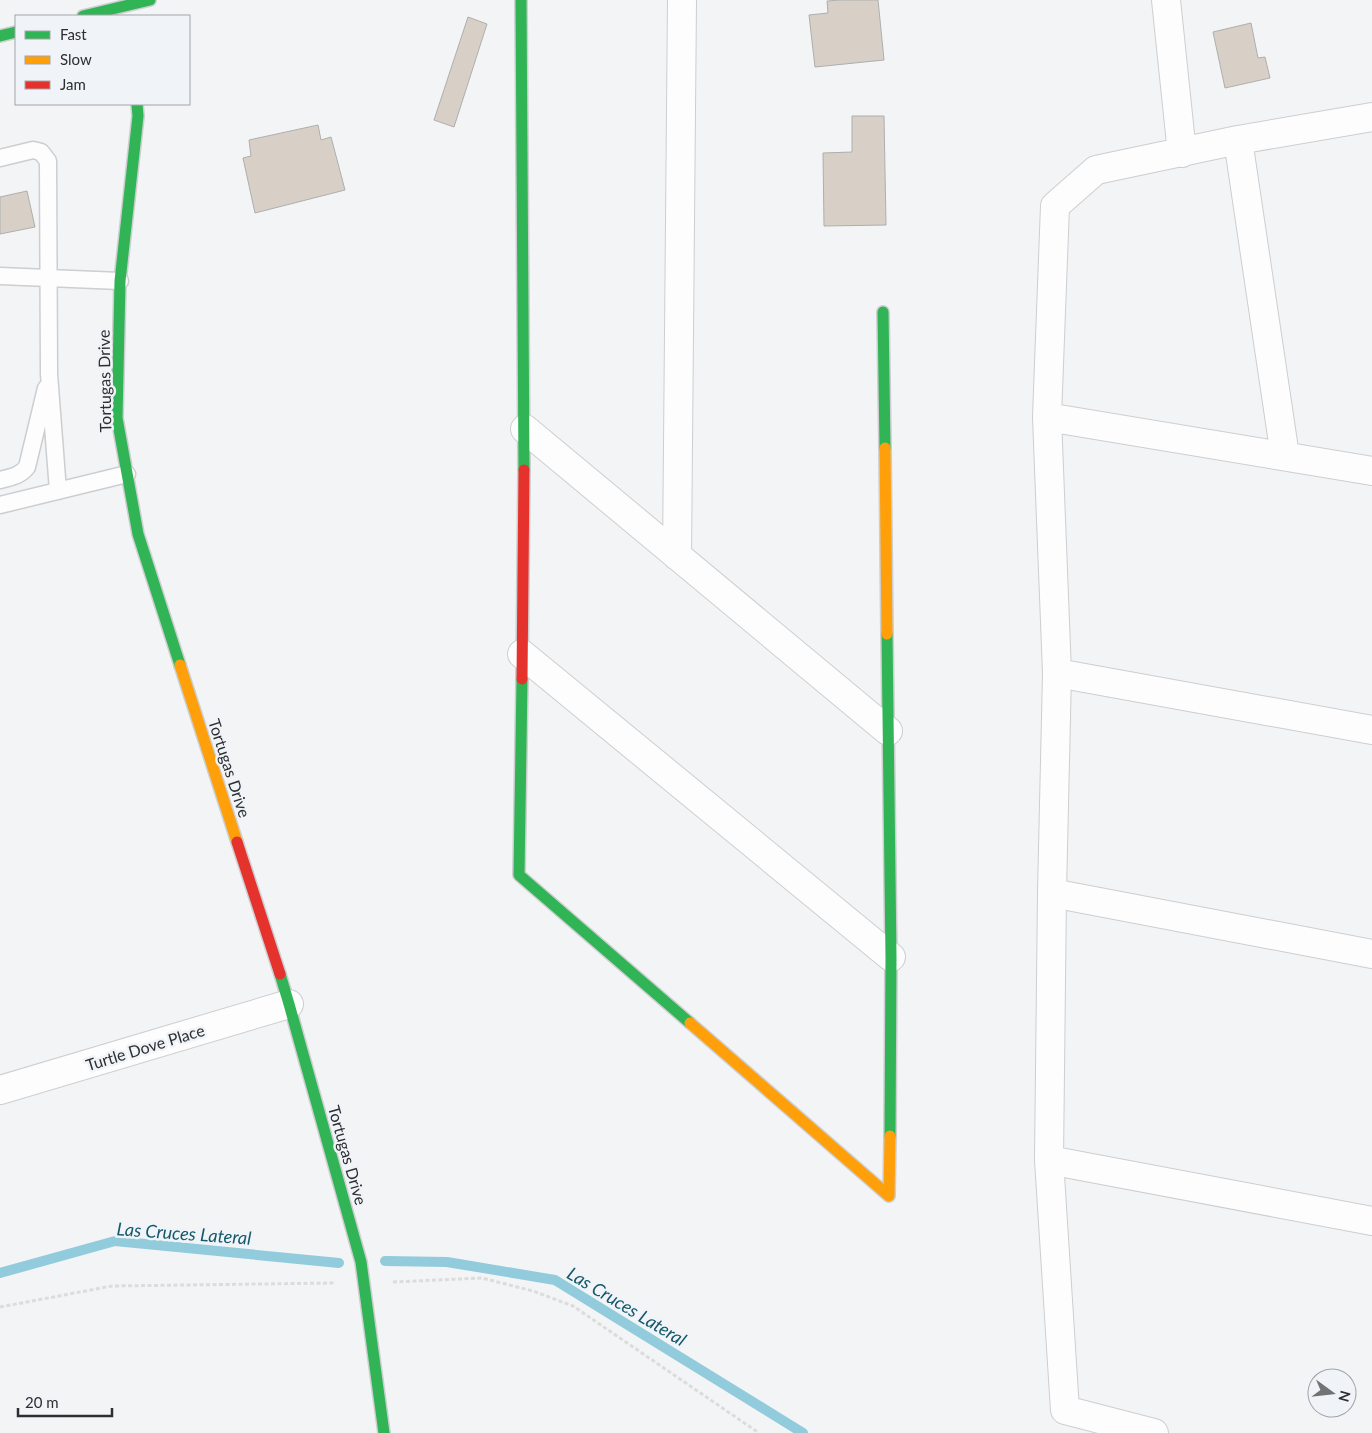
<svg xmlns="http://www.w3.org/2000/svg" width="1372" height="1433" font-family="Lato,sans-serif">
<rect width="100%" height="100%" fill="#f2f4f6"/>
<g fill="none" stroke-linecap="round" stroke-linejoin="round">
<path stroke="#91cbdc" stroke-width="10" d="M385,1261l62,1 108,18 248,153
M0,1273l115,-32 224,22"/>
</g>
<path fill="#d8d0c7" stroke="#aeaeae" d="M840,0h38l6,60 -69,7 -6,-52 19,-2 -1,-12z
M468,17l19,7 -33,103 -20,-7z
M1251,23l7,35 7,-1 5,21 -45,10 -12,-56z
M852,116h32l2,109 -62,1 -1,-73 29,-1z
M318,125l3,15 10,-3 14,53 -90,23 -12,-55 8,-2 -2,-16z
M27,191l8,36 -35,7v-37z"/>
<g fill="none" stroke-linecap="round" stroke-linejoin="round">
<g stroke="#cdced0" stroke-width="19">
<path id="lane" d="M0,158l33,-8 8,2 7,9 1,213 9,117
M0,276l120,5
M0,480c11,-3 20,-4 27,-13l19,-79
M0,505l127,-31"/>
</g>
<g stroke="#cdced0" stroke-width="30">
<path id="street" d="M1166,0l16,153
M1238,140l47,316
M1047,417l325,54
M525,429l363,302
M677,556l5,-556
M522,654l369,303
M1057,673l315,57
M1052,893l320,61
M0,1090l289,-86
M1049,1160l323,61
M1154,1433l-89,-23 -16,-250 3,-267 5,-220 -10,-256 8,-211 41,-36 142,-30 134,-23"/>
</g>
<g stroke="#cdced0" stroke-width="14">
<path id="fast" d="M521,0l3,470
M83,16l67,-16
M0,36l16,-4
M137,104l1,12 -18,165 -3,137 21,116 42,131
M883,312l2,136
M887,634l4,323 -1,179
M522,679l-3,196 171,148
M280,974l9,30 72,258 23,171"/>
</g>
<g stroke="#cdced0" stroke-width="14">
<path id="slow" d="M885,448l2,186
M180,665l57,177
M690,1023l199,173 1,-60"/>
</g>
<g stroke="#cdced0" stroke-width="14">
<path id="jam" d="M522,679l2,-209
M237,842l43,132"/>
</g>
<path stroke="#dcdcdc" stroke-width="3" stroke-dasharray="4 2.5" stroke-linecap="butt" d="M393,1282l89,-4 51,13 40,15 186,127
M0,1307l112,-21 222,-3"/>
<use href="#lane" stroke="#fdfdfe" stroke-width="16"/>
<use href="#street" stroke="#fdfdfe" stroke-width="28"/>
<use href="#fast" stroke="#30b455" stroke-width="11"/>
<use href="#slow" stroke="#ff9f0a" stroke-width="11"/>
<use href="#jam" stroke="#e5322d" stroke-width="11"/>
</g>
<g text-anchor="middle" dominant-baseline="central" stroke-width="5" stroke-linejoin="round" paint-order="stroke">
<g font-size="16" fill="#2c2e2f" stroke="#f0f4f8">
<text transform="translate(104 381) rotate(-91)">Tortugas Drive</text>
<text transform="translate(230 768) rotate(72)">Tortugas Drive</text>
<text transform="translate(145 1047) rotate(-17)">Turtle Dove Place</text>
<text transform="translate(348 1155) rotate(74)">Tortugas Drive</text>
</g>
<g font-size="18" font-style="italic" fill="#155869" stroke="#f0f4f8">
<text transform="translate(184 1233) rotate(4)">Las Cruces Lateral</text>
<text transform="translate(627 1306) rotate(31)">Las Cruces Lateral</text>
</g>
</g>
<rect x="15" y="15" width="175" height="90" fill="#f0f4f8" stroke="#a2a5a8"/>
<rect x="25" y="31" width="25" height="8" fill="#30b455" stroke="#a2a5a8"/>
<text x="60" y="40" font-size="15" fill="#2c2e2f">Fast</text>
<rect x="25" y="56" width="25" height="8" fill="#ff9f0a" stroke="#a2a5a8"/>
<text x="60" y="65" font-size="15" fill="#2c2e2f">Slow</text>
<rect x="25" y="81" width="25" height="8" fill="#e5322d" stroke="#a2a5a8"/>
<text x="60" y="90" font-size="15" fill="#2c2e2f">Jam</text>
<g transform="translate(1332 1393) rotate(105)"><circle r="24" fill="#f0f4f8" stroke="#a2a5a8"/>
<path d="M0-4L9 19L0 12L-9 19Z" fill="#717375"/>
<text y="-8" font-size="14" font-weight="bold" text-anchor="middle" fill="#2c2e2f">N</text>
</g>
<path d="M18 1408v8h94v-8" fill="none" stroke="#2c2e2f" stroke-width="2.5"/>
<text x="25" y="1408" font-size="15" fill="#2c2e2f" stroke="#f0f4f8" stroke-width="4" paint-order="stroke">20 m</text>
</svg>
